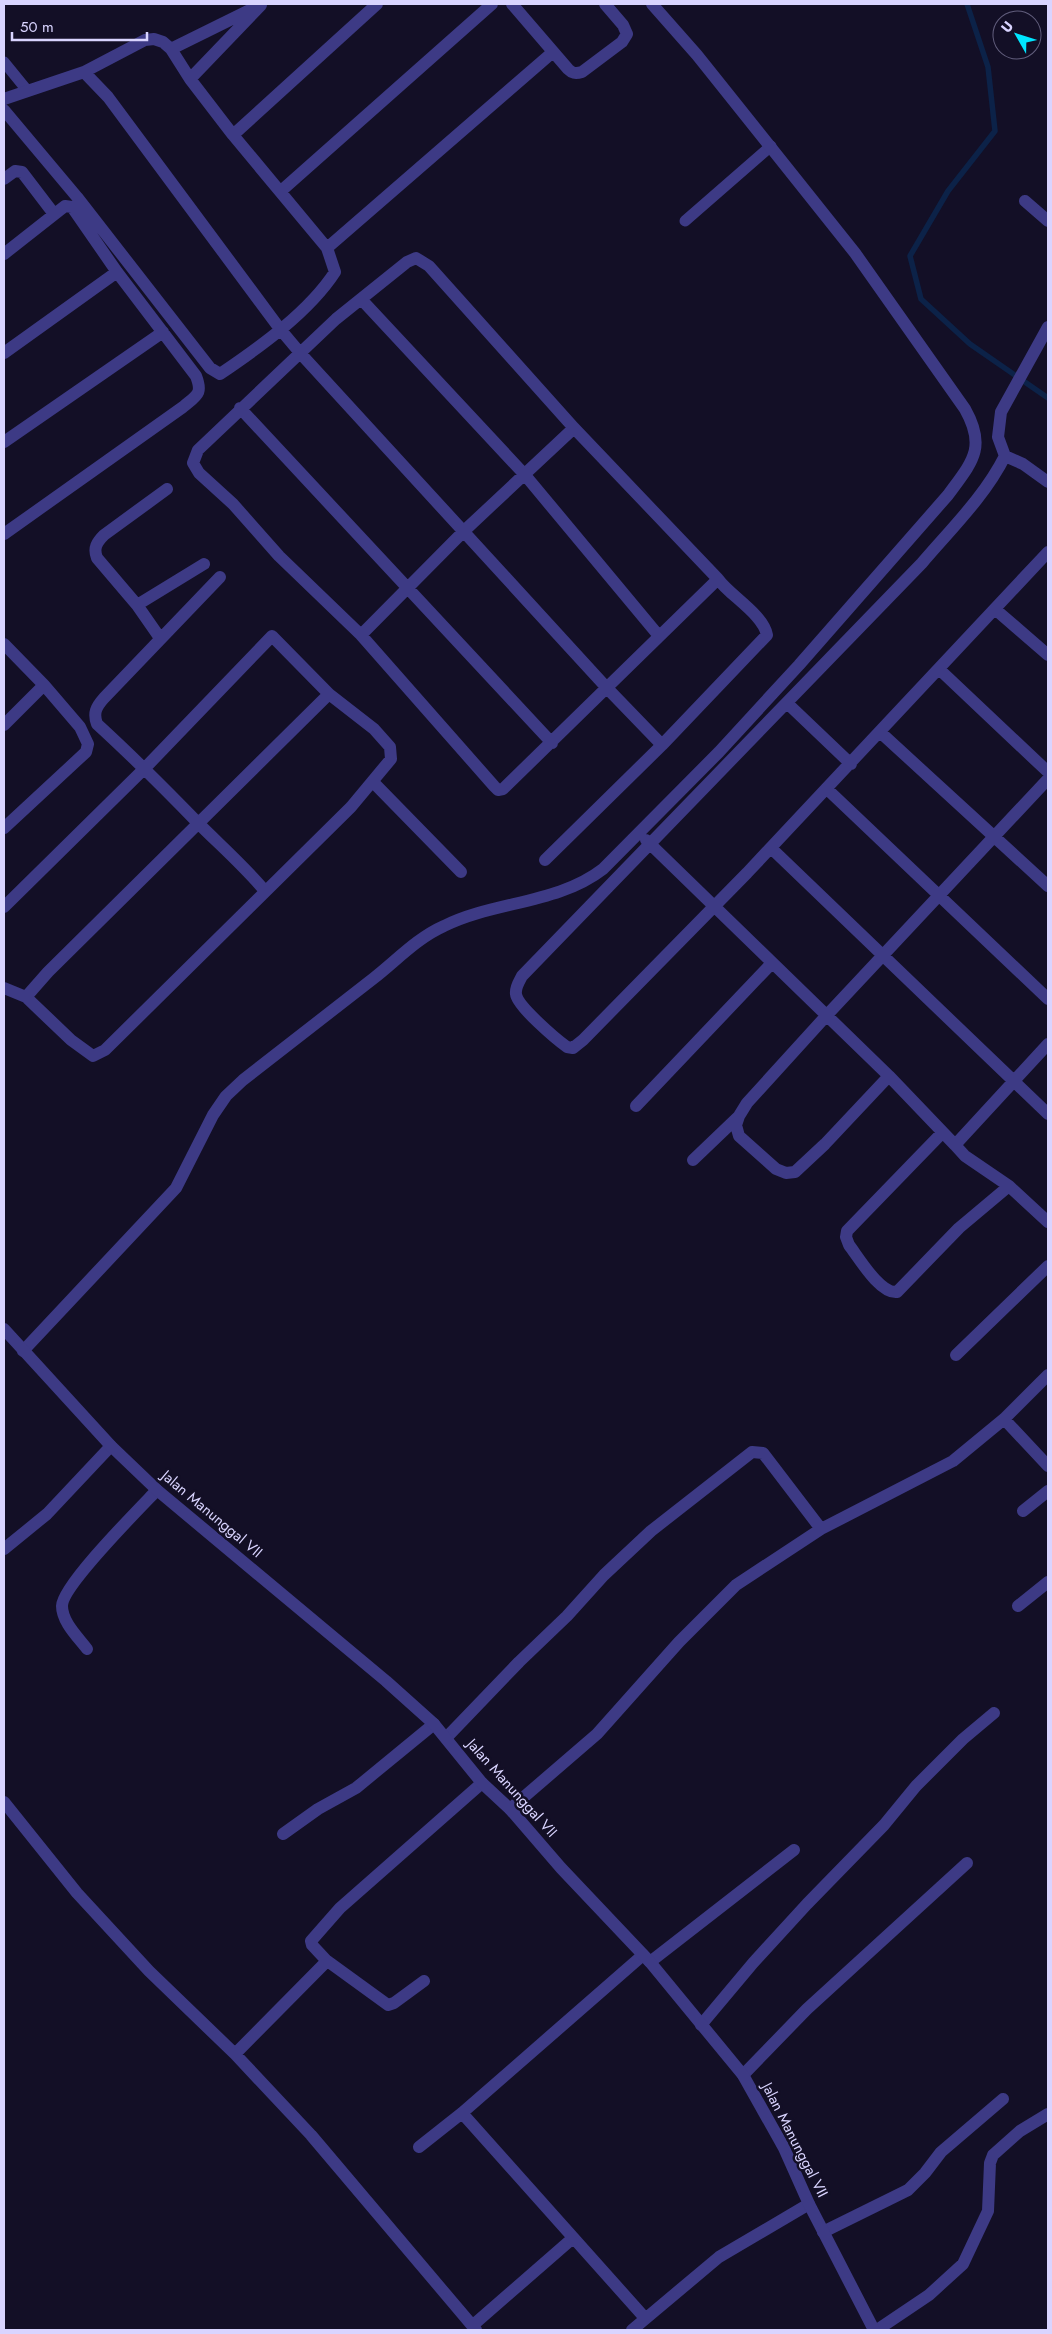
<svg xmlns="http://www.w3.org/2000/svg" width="1052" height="2334" font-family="Jost,sans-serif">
<rect width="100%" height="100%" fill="#130f26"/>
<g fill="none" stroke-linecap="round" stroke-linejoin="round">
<path stroke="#0c2248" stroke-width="5.5" d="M967,4l21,63 7,64 -47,60 -38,65 11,43 49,45 78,54"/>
<path stroke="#3d3a85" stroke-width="11" d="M4,62l22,27
M685,221l86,-75"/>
<path stroke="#3d3a85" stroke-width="12" d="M512,4l56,65c4,4 7,5 14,3l40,-30 5,-8 -4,-9 -18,-21
M171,49l81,-40
M190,79l71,-74
M4,99l80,-27 24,25 172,232 21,25 305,333 56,58
M4,110l73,87 133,171 10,6c40,-27 89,-62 115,-102l-8,-24 -94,-113 -43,-56 -19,-30 -8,-7 -9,-3 -9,1 -61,32
M233,135l144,-131
M4,179l11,-8 7,1 32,42
M281,191l211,-187
M1025,201l23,20
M327,248l226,-196
M4,254l61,-48 7,1 45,65 79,104c7,18 1,19 -13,31l-179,127
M416,258l13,8 145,162 144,151 -215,210 -5,1 -4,-4 -133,-151 -82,-79 -46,-52 -34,-31 -6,-10 5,-13 138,-131 71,-57z
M361,299l164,176 134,161
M1048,327l-47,85 -3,25 7,19 18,8 25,18
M4,353l113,-81
M240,408l312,335
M4,442l159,-110
M1005,456c-20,40 -54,73 -83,107l-400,413c-3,6 -7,11 -6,18 1,12 40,45 51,53l6,1 10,-8 164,-167 301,-321
M220,577l-116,121c-8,9 -11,15 -7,26 35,32 68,65 101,99 23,23 46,43 67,68
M137,605l67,-41
M996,610l52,45
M361,635l103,-104 110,-103
M160,638l-23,-33 -40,-47c-4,-10 0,-16 7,-23l63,-46
M4,644l40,41 36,42 8,17 -2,8 -82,76
M940,670l108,102
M787,703l64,61
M4,725l40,-40
M880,732l168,154
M373,782l88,90
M827,789l221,210
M646,840l243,236 66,69
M771,848l277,266
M545,860l117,-115 105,-110c-4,-21 -38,-40 -49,-56
M4,907l141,-139 127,-132 57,58 45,35 16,18 1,12 -40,48 -246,243 -12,6 -22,-16 -45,-43 -22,-9
M26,997l22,-25 281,-278
M1048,1044l-93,101 10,11 44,30 39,36
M889,1076l-64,68 -30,28 -9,1 -10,-4 -37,-33 -3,-11 3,-9 8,-13 80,-88 221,-236
M636,1106l136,-143
M942,1133l-95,98 -1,6 3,8c10,13 31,49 48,47l62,-64 50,-42
M693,1160l46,-44
M23,1351l153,-163 37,-73 13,-19 17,-16c44,-34 88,-68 131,-102 23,-18 43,-40 70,-52 50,-25 114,-22 159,-57l116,-117 80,-87 149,-170c24,-33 39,-47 17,-86l-110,-156 -158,-198 -45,-51
M956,1355l92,-89
M1004,1419l44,47
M1023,1511l25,-20
M4,1549l43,-35 64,-68
M1018,1606l30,-24
M87,1649c-9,-12 -25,-27 -25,-43 0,-20 77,-97 95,-116
M446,1738l73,-76 48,-46 37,-41 47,-44 101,-79 11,1 58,76
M4,1802l73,91 72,78 86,83 76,81 165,195
M510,1809l87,-75 82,-92 57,-57 85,-56 132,-68 51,-42 44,-44
M283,1834l35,-25 38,-21 78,-64
M326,1960l62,45 6,-2 30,-22
M650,1962l144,-112
M701,2025l52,-62 54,-59 77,-79 32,-39 47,-47 31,-26
M235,2054l88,-89 3,-5 -14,-15 -1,-4 29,-33 142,-125
M743,2075l64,-66 160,-146
M462,2113l183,205
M419,2147l43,-34 181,-158
M823,2232l85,-42 17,-17 16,-21 62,-53
M472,2326l101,-88
M632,2330l87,-73 90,-53
M877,2330l52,-35 34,-31 25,-53 2,-48 3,-8 27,-24 28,-17"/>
<path stroke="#3d3a85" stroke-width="12" d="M4,1329l107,117 46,44 229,191 48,43 48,59 28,26 51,59 89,94 93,113 41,73 25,56 65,126"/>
</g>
<g text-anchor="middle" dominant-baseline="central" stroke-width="5" stroke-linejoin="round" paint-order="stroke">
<g font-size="15" fill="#d9d4ff" stroke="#130f26">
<text transform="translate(212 1514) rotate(40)">Jalan Manunggal VII</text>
<text transform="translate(512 1788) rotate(48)">Jalan Manunggal VII</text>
<text transform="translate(795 2140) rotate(63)">Jalan Manunggal VII</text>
</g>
</g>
<rect width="1052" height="2334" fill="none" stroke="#d9d4ff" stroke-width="10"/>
<g transform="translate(1017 35) rotate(309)"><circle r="24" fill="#130f26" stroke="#625e7d"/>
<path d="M0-4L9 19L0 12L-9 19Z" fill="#00e5ff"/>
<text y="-8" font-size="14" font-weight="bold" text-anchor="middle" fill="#d9d4ff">U</text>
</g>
<path d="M12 32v8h135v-8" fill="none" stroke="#d9d4ff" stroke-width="2.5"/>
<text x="20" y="32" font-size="15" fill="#d9d4ff" stroke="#130f26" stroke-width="4" paint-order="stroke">50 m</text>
</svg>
